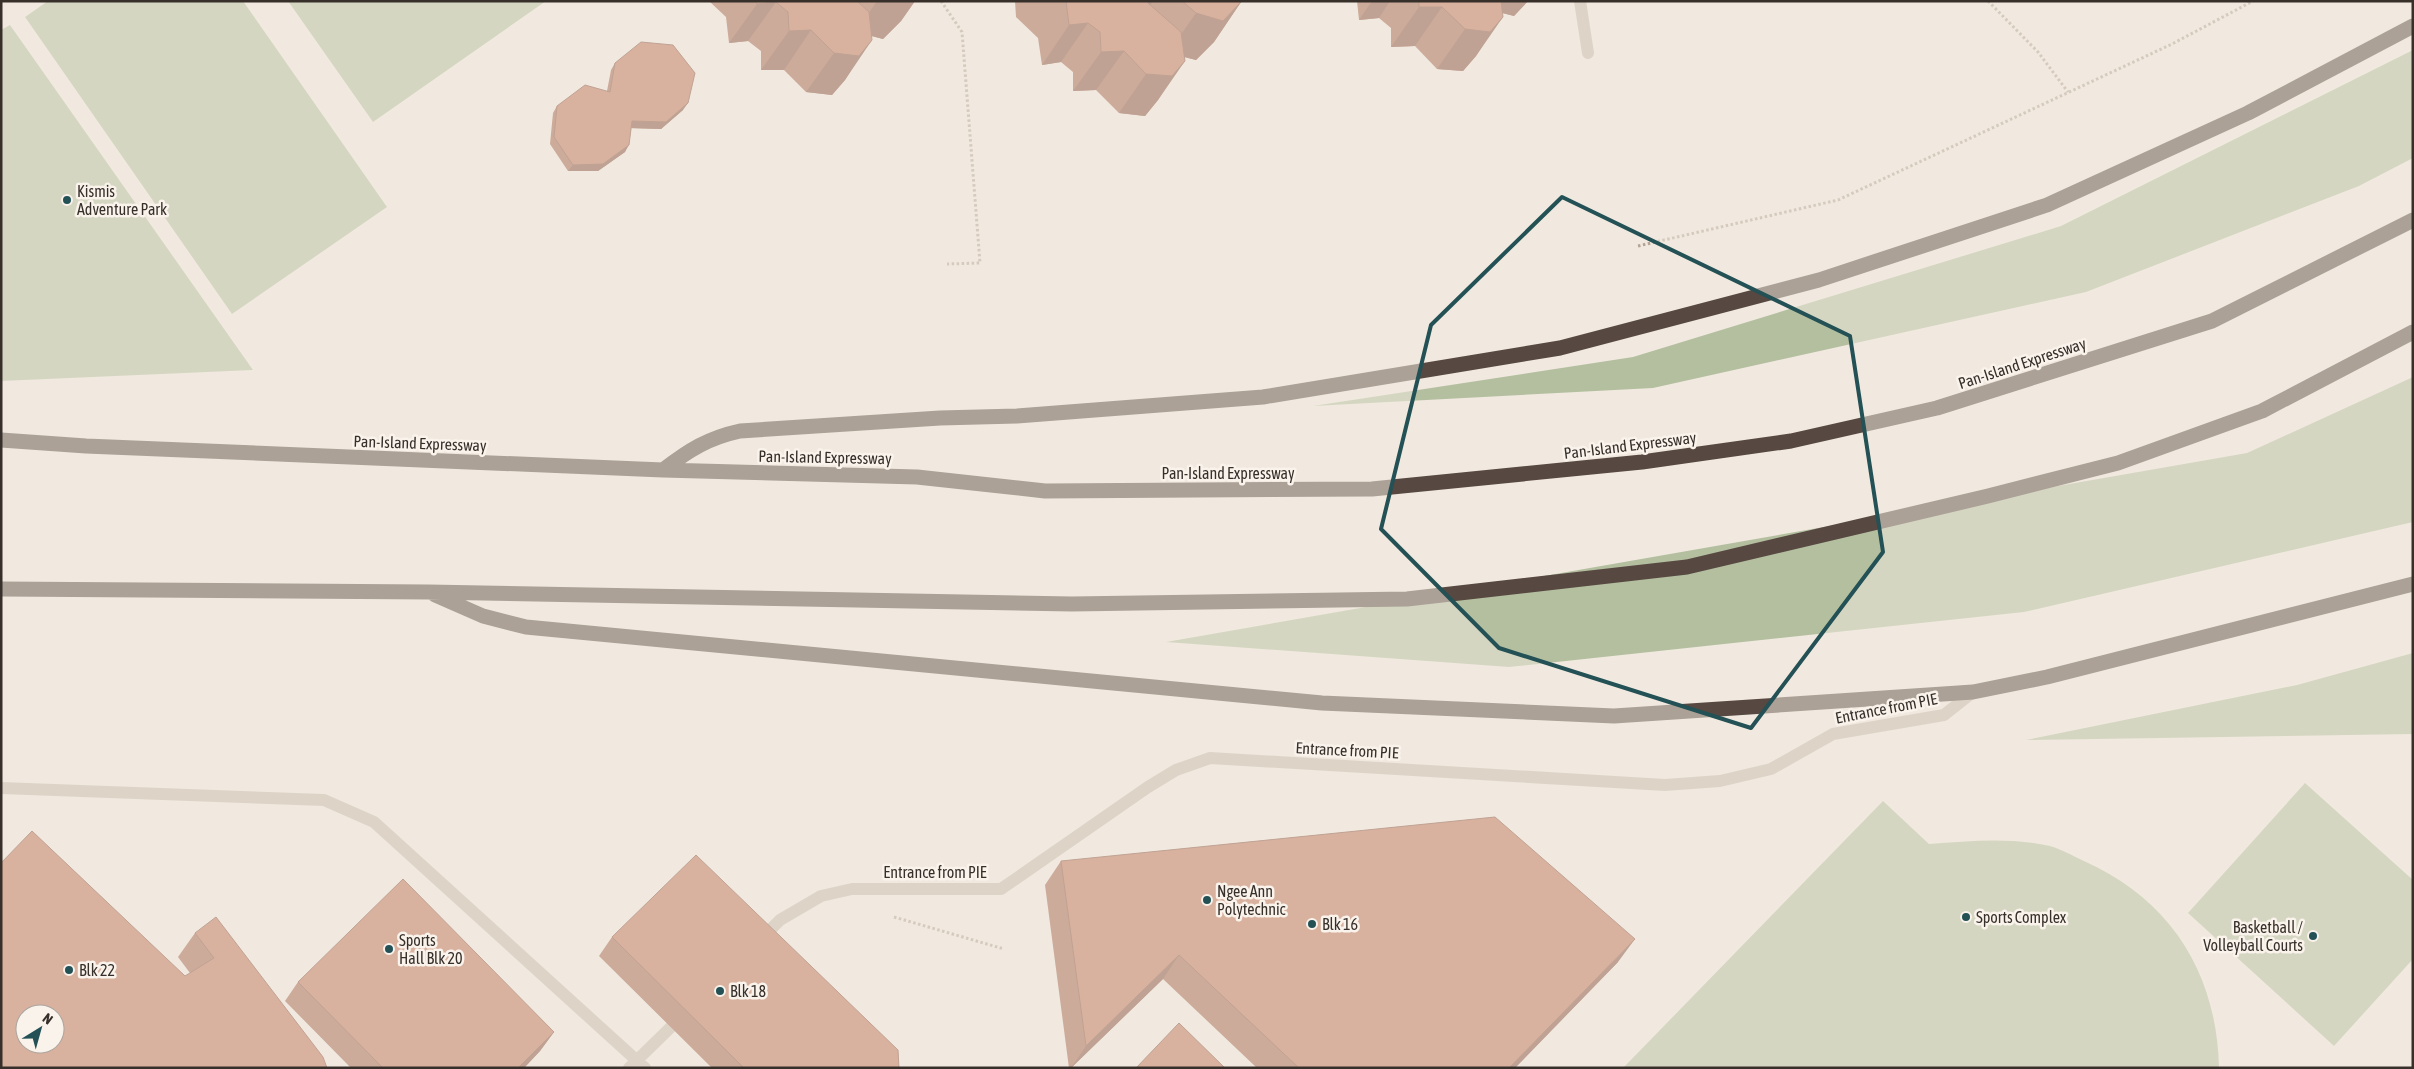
<svg xmlns="http://www.w3.org/2000/svg" width="2414" height="1069" font-family="'Asap Condensed',sans-serif">
<rect width="100%" height="100%" fill="#f1e9df"/>
<path fill="#b4bfa0" d="M48,1h195l144,206 -155,107 -207,-297z
M288,1h258l-173,121z
M10,25l243,345 -252,11v-351z
M2413,50v108l-54,28 -273,106 -433,96 -340,18 320,-49 428,-131z
M2413,377v145l-389,90 -515,55 -343,-25 1081,-189z
M2413,653v81l-387,6 271,-55z
M2305,783l108,97v79l-79,87 -146,-133z
M1883,801l46,43c40,-3 81,-7 121,2 11,3 23,10 34,15 87,39 133,112 135,207h-596z"/>
<g fill="none" stroke-linecap="round" stroke-linejoin="round">
<path stroke="#b4a496" stroke-width="3" stroke-dasharray="2.5 2.5" stroke-linecap="butt" d="M941,1l21,31 18,231 -33,1
M1988,1l50,51 30,40
M1638,246l200,-46 334,-156 81,-43
M894,917l110,32"/>
<path stroke="#c8b9ac" stroke-width="12" d="M1580,1l8,52
M1,788l323,12 50,22 271,246
M761,939l19,-19 41,-24 31,-7h149l147,-102 28,-17 34,-12 455,27 55,-4 51,-12 62,-35 111,-19 29,-23
M629,1068l42,-41"/>
<path stroke="#574942" stroke-width="15" d="M1,440l85,6 577,24 254,7 128,14 327,-2 270,-27 149,-21 146,-33 275,-87 201,-101
M663,470c26,-20 45,-32 77,-39l200,-13 77,-2 246,-19 297,-49 259,-68 228,-75 201,-92 165,-87
M1,589l428,3 643,12 335,-5 280,-32 301,-71 130,-33 144,-52 151,-79
M435,595l48,21 43,11 796,76 292,13 359,-24 74,-15 366,-93"/>
</g>
<path fill="#a25f47" d="M709,1h206l-14,20 -18,18 -11,-3 -27,44 -13,15 -26,-3 -22,-22h-23v-19l-13,-10 -19,2 -3,-26z
M1015,1h226v1l-27,40 -18,18 -11,-3 -27,43 -13,16 -26,-3 -23,-23 -23,1v-19l-12,-10 -19,3 -4,-27 -22,-21z
M1357,1h171l-14,15 -11,-3 -27,43 -13,15 -26,-2 -22,-23 -24,1v-19l-12,-10 -20,2z
M615,63l68,47 -22,19 -30,-1 -6,24 -27,19h-30l-18,-27 3,-31 4,-7 50,-15 4,-21z
M1061,861l557,101 -103,106h-258l-94,-89 -92,89h-2l-24,-183z
M195,933l128,124 -133,-84 -12,-16z
M612,937l287,131h-187l-113,-112z
M298,982l256,50 -14,19 -16,17h-173l-66,-67z"/>
<path fill="#844d3a" d="M877,1h38l-14,20 -18,18 -27,-7z
M1149,1h4l-17,24 12,-22z
M1372,1h18l-11,17 -20,2z
M1491,1h37l-14,15 -28,-7z
M776,2l-28,39 -19,2 28,-39z
M1241,2l-27,40 -18,18 -28,-7 28,-40z
M1419,7h23l-27,39 -24,1z
M1503,17l-27,39 -13,15 -26,-2 28,-40z
M1088,23l-27,39 -19,3 27,-40z
M811,30l-27,40h-23l28,-39z
M872,40l-27,40 -13,15 -26,-3 28,-39z
M1124,51l-28,39 -23,1 28,-39z
M1185,61l-27,39 -13,16 -26,-3 27,-39z
M688,103l-5,7 -22,19 -34,-1 5,-7z
M629,145l-4,7 -27,19h-30l5,-6z
M1635,939l-17,23 -103,106h-6z
M1179,955l-16,24 -92,89 15,-22z
M554,1032l-14,19 -16,17h-6z"/>
<path fill="#bc6e53" stroke="#844d3a" fill-rule="evenodd" d="M756,1h101l12,11 3,28 -13,16 -25,-3 -23,-23 -22,1 -1,-19 -12,-10 -19,2z
M1066,1h83l-1,2 33,29 4,29 -13,15 -26,-2 -22,-23 -23,1 -1,-20 -12,-9 -19,2z
M1182,1h59v1l-18,19 -27,-8z
M1419,1h82l2,16 -13,15 -25,-3 -23,-22h-23z
M641,42l32,3 22,28 -7,30 -22,19 -34,-1 -3,24 -26,19 -30,1 -19,-28 3,-31 28,-21 25,7 5,-29z
M1495,817l140,122 -126,129h-210l-120,-113 -93,91 -25,-185z
M32,831l153,145 29,-18 -19,-25 21,-16 107,140 4,11h-326v-205zM25,1014h30v30h-30z
M696,855l202,195 1,18h-155l-132,-131z
M403,879l151,153 -36,36h-135l-85,-86z
M1179,1023l46,45h-89z"/>
<path d="M0 0H2414V1069H0ZM1562,197l288,139 33,216 -132,176 -252,-80 -118,-119 50,-204z" fill="#f1e9df" fill-opacity=".55" fill-rule="evenodd"/>
<path fill="none" stroke="#235155" stroke-width="4" stroke-linejoin="round" d="M1562,197l288,139 33,216 -132,176 -252,-80 -118,-119 50,-204z"/>
<g fill="#235155" stroke="#f9f3ec" stroke-width="2">
<circle cx="67" cy="200" r="5"/>
<circle cx="1207" cy="900" r="5"/>
<circle cx="1966" cy="917" r="5"/>
<circle cx="1312" cy="924" r="5"/>
<circle cx="2313" cy="936" r="5"/>
<circle cx="389" cy="949" r="5"/>
<circle cx="69" cy="970" r="5"/>
<circle cx="720" cy="991" r="5"/>
</g>
<g text-anchor="middle" dominant-baseline="central" stroke-width="5" stroke-linejoin="round" paint-order="stroke">
<g font-size="16" fill="#372f2a" stroke="#f9f3ec" text-anchor="start">
<text x="77" y="191">Kismis<tspan x="77" dy="18">Adventure Park</tspan></text>
<text x="1217" y="891">Ngee Ann<tspan x="1217" dy="18">Polytechnic</tspan></text>
<text x="1976" y="917">Sports Complex</text>
<text x="1322" y="924">Blk 16</text>
<text x="2303" y="927" text-anchor="end">Basketball /<tspan x="2303" dy="18">Volleyball Courts</tspan></text>
<text x="399" y="940">Sports<tspan x="399" dy="18">Hall Blk 20</tspan></text>
<text x="79" y="970">Blk 22</text>
<text x="730" y="991">Blk 18</text>
</g>
<g font-size="16" fill="#372f2a" stroke="#f9f3ec">
<text transform="translate(2022 363) rotate(-18)">Pan-Island Expressway</text>
<text transform="translate(420 443) rotate(2)">Pan-Island Expressway</text>
<text transform="translate(1630 445) rotate(-7)">Pan-Island Expressway</text>
<text transform="translate(825 457) rotate(1)">Pan-Island Expressway</text>
<text x="1228" y="473">Pan-Island Expressway</text>
<text transform="translate(1886 708) rotate(-11)">Entrance from PIE</text>
<text transform="translate(1347 750) rotate(3)">Entrance from PIE</text>
<text x="935" y="872">Entrance from PIE</text>
</g>
</g>
<rect width="2414" height="1069" fill="none" stroke="#372f2a" stroke-width="5"/>
<g transform="translate(40 1029) rotate(37)"><circle r="24" fill="#f9f3ec" stroke="#aba59e"/>
<path d="M0-4L9 19L0 12L-9 19Z" fill="#235155"/>
<text y="-8" font-size="14" font-weight="bold" text-anchor="middle" fill="#372f2a">N</text>
</g>
</svg>
